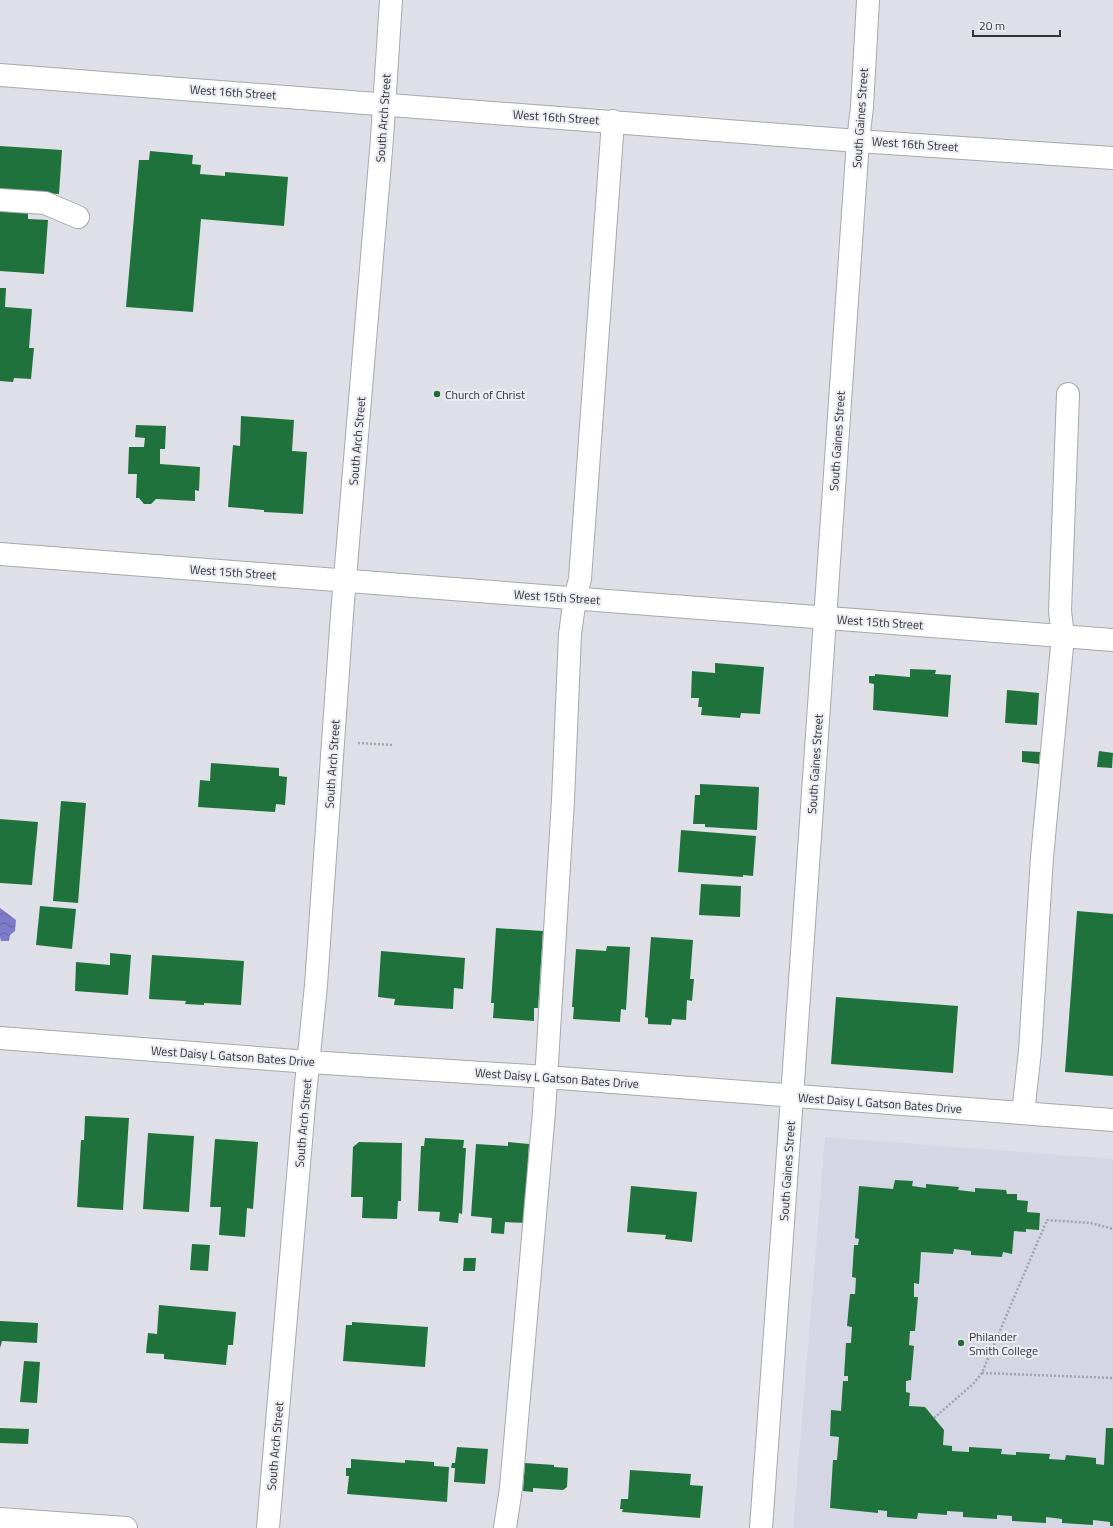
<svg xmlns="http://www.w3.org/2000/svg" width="1113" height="1528" font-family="'Titillium Web',sans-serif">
<defs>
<pattern id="water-waves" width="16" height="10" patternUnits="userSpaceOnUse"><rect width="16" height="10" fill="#7e7cca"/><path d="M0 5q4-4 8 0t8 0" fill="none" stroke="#6866a5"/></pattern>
</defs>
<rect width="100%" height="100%" fill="#dfe0e7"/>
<path fill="#d5d6e4" d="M825,1137l288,22v369h-320z"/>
<path fill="url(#water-waves)" d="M0,908l16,12 -1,11 -5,4 -1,6h-8l-1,-4z"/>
<path fill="#1f723b" d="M0,146l62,4 -3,44 -59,-4z
M150,151l43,4 -1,9 9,1 -1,9 25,2v-4l63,5 -4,49 -83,-7 -8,93 -67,-5 13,-147h10z
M0,206l28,2v11l20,1 -4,54 -44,-3z
M0,288h6l-1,19 27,2 -3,39h5l-3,31 -17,-1 -1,4 -13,-1z
M241,416l53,4 -2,31 15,1 -4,62 -39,-2v-2l-36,-3 5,-62 7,1z
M136,425l30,1 -1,23h-5v15l40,3 -1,24 -4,-1v11l-39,-2 -5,5h-7l-5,-6h-3l1,-24h-9l1,-27h15l1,-9 -10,-1z
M715,663l49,4 -4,47 -19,-1 -1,5 -39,-3 1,-8h-4l1,-9h-8l1,-27 23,2z
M910,669l26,1 -1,4 16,1 -3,42 -75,-7 1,-26 -5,-1v-7h6v-2l35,3z
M1007,690l32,3 -2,32 -32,-2z
M1022,751l18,1 -1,12 -17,-2z
M1099,751l14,2 -1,15 -15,-1z
M211,763l68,5v8l8,1 -2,28 -9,-1 -1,8 -77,-5 2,-27 10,1z
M700,784l59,3 -2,43 -52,-3v-3h-12l2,-29h5z
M61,801l25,2 -8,100 -25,-2z
M0,819l38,3 -6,63 -32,-2z
M681,830l75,6 -3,40 -10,-1v2l-65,-5z
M701,884l40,2 -1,31 -41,-2z
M40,906l36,3 -4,40 -36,-4z
M1077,911l36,3v162l-48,-4z
M496,928l47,3 -5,77h-4v13l-41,-3 1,-15h-3z
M651,937l42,3 -3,39h4l-2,22 -5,-1 -1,20 -14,-1 -1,6 -23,-1v-6l-3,-1z
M607,946l23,1 -4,63 -5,-1 -1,13 -47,-3 1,-12h-2l4,-58 30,2z
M381,951l84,7 -2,31 -9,-1 -1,21 -59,-4 1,-6 -17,-2z
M110,953l21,2 -3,40 -53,-4 1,-29 34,3z
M152,955l92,6 -3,44 -37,-2v2l-19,-1 1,-3 -37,-2z
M836,997l122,9 -5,67 -122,-9z
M85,1116l44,2 -6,92 -46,-3 4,-67h3z
M148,1133l46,3 -5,76 -46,-3z
M425,1138l39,2 -1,8h3l-4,66 -3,-1 -1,10 -19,-2 1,-9 -22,-1 3,-65h3z
M215,1139l43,3 -5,67 -6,-1 -2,29 -26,-2 2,-28h-11z
M359,1142l43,1 -1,58h-3l-1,18 -35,-1 1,-21h-12l2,-50z
M508,1142l21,2 -2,34h4l-3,45 -23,-1 -1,12 -13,-1 1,-15 -21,-2 5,-72 32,2z
M895,1180l18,1 -1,5 14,2v-4l33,3 -1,3 17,2v-4l31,2 1,4h10v6l11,1 -1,11 13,1 -1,17 -13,-1v3l-12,-1 -2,23 -9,-2 -1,5 -31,-2v-4l-17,-2 -1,5 -32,-2 -2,32 -5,-1v14h4l-3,34h-5l-1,14 5,1 -3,34 -5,1v11l4,1 -1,13 16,1 19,23 -1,15 9,1v5l17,1v-5l33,2 -1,5 15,1v-3l34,2 -1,5 16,1 1,-5 30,3v6l8,1 2,-37h7v98h-3v-4l-17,-2v5l-31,-2v-4l-16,-2v6l-34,-2v-5l-15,-1v4l-34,-2v-5l-16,-1v4l-29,-2 -1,6 -30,-2v-6l-9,-1v3l-48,-5 3,-48h4l2,-23 -9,-1 1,-26 10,1 2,-30h5v-5h-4l2,-33h5l1,-16 -5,-1 3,-32h5l1,-16 -4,-1 2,-32h4l1,-6 -4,-1 4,-52 34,3z
M631,1186l66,6 -5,50 -27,-3 1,-4 -39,-3z
M192,1244l18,1 -2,26 -18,-1z
M464,1258h12l-1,13h-12z
M159,1305l77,7 -3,33h-5l-2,20 -62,-6v-5l-18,-1 2,-20 9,1z
M0,1321l38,2 -1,20 -35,-2 -2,7z
M352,1322l76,5 -3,40 -82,-6 3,-36h6z
M24,1361l16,1 -3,41 -17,-1z
M0,1428l29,1 -1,15 -28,-1z
M457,1447l31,2 -3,35 -31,-2 1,-14h-4l1,-5h3z
M351,1459l54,4v-3l29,2v4l15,1 -2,35 -100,-8 2,-18h-3v-8h5z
M525,1463l29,2v2l14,1 -1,19 -4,3 -30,-2v4l-10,-1z
M630,1470l61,4 -1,11 13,1 -3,32 -78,-6 1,-3h-3l1,-10h7z"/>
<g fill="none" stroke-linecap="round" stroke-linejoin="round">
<g stroke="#a7a7ae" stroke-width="24">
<path id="minor" d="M0,75l858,66 255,17
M0,200l45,3 33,14
M0,554l1113,86
M0,1038l309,24 237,15 567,43
M1023,1113l7,-62 12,-194 21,-221 -3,-25 8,-217
M0,1519l126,9
M268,1528l37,-434 11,-109 26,-371 40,-476 9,-138
M505,1528l6,-40 33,-376 19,-312 7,-166 5,-36 5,-19 33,-458
M761,1528l31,-431 66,-956 4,-34 6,-107"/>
</g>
<path stroke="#a3a4aa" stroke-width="2.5" stroke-dasharray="2 2" stroke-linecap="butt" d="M358,743l36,2
M982,1373l131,5
M934,1418l39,-34 9,-11 65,-153 44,3 22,6"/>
<use href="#minor" stroke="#fff" stroke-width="22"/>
</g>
<g fill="#226c3a" stroke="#ecedf4" stroke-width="1.5">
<circle cx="437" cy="394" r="4"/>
<circle cx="961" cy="1343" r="4"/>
</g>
<g text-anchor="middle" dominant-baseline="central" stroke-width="4" stroke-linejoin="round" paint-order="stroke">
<g font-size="12" fill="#323235" stroke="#ecedf4">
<text transform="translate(233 92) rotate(4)">West 16th Street</text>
<text transform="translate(556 117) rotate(4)">West 16th Street</text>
<text transform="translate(383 118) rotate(-86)">South Arch Street</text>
<text transform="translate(860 118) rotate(-86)">South Gaines Street</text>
<text transform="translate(915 144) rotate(4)">West 16th Street</text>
<text transform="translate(357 441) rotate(-85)">South Arch Street</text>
<text transform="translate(837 441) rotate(-86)">South Gaines Street</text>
<text transform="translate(233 572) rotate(4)">West 15th Street</text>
<text transform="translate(557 597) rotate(4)">West 15th Street</text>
<text transform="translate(880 622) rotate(4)">West 15th Street</text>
<text transform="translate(332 764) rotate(-86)">South Arch Street</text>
<text transform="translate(815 764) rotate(-86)">South Gaines Street</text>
<text transform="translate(233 1056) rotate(4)">West Daisy L Gatson Bates Drive</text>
<text transform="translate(557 1078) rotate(4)">West Daisy L Gatson Bates Drive</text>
<text transform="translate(880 1103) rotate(4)">West Daisy L Gatson Bates Drive</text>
<text transform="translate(303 1123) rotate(-85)">South Arch Street</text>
<text transform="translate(787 1171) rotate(-86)">South Gaines Street</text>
<text transform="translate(275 1446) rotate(-85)">South Arch Street</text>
</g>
<g font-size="12" fill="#323235" stroke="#ecedf4" text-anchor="start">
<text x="445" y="394">Church of Christ</text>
<text x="969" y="1336">Philander<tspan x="969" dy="14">Smith College</tspan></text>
</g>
</g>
<path d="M973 30v6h87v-6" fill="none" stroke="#323235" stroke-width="2"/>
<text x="979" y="30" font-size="12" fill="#323235" stroke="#ecedf4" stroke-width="3" paint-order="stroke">20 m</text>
</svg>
